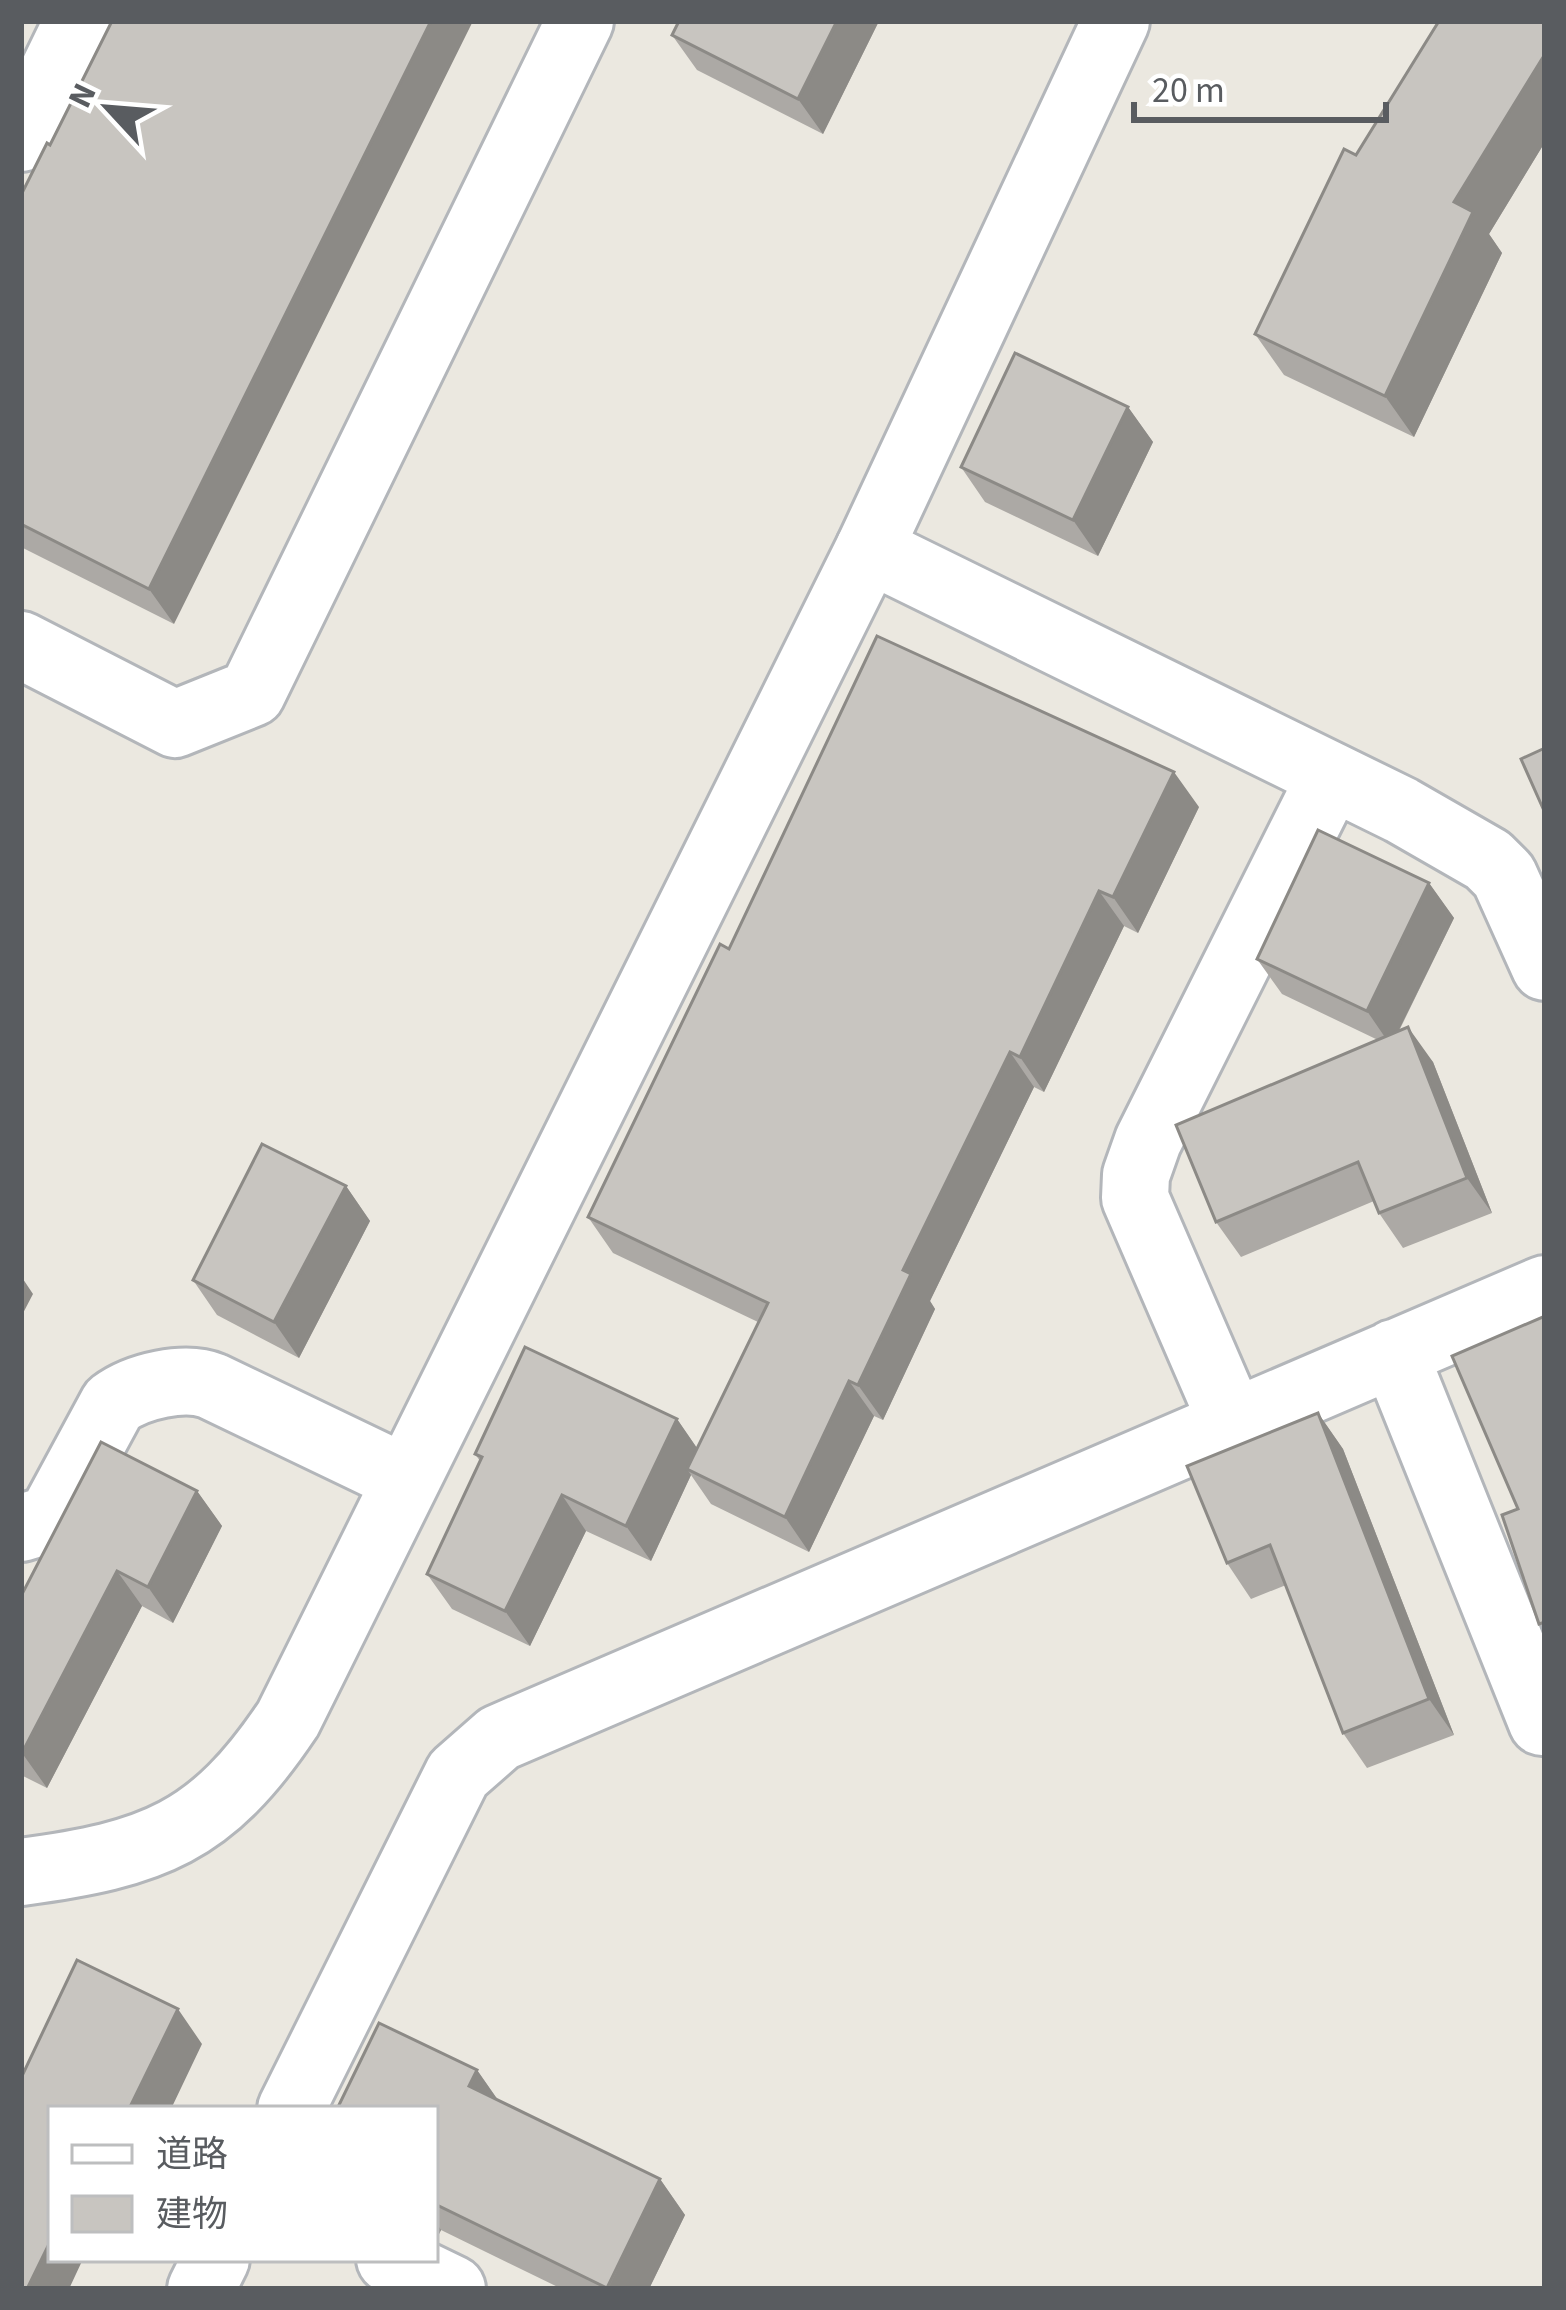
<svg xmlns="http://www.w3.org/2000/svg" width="1566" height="2310" font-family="'Source Sans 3','Noto Sans JP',sans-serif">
<rect width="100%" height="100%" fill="#ebe8e0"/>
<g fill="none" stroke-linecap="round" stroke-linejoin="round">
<g stroke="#b3b6ba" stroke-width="72">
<path id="minor" d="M21,138l57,-117
M869,549l532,261 87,50 16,16 41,91
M21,645l154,79 77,-31 328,-672
M1394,1353l148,369
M1232,1422l-97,-224 1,-23 12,-34 183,-365
M21,1528l26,-8 7,-7 59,-109c24,-18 72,-29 99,-18l194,93
M291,2109l167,-335 41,-36 1046,-449
M390,2259l62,30
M201,2289l15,-30"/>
</g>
<g stroke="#b3b6ba" stroke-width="72">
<path id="tertiary" d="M21,1872c132,-18 190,-38 267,-153l581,-1170 247,-528"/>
</g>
<use href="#minor" stroke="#fff" stroke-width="66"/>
<use href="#tertiary" stroke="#fff" stroke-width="66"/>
</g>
<path fill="#aca9a5" d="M879,21l-56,113 -126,-64 -25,-35z
M1545,21v121l-56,92 13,19 -88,184 -130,-62 -29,-41 101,-179z
M21,195l153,429 -153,-77z
M1128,407l25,35 -55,114 -113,-54 -24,-35z
M1199,807l-61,126 -14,-7 -80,166 -10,-5 -104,214 5,8 -52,111 -9,-4 -65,136 -98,-48 -20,-29 -40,86 -65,-30 -56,115 -78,-37 -25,-35 53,-113 -5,-7 202,-35 20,29 61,-126 -145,-69 -25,-36 141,-268z
M1429,883l25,35 -55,113 34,31 59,151 -89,35 -24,-35 -5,-12 -133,56 -25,-35 162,-182 -96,-46 -25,-35z
M346,1186l24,35 -71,137 -82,-43 -24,-35z
M1318,1413l25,36 111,286 -87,33 -24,-35 -57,-148 -35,14 -24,-36z
M197,1491l25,35 -49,97 -31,-17 -95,182 -26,-13v-179z
M477,2070l21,30 162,79 25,36 -36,74h-87l-121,-59 -3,6 -3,-2v-125z"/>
<path fill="#8c8a86" d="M431,21h42l-299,603 -25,-35z
M837,21h42l-56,113 -25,-35z
M1545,54v88l-56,92 13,19 -88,184 -29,-41 69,-194z
M1128,407l25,35 -55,114 -25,-36z
M1174,772l25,35 -61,126 -25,-36z
M1429,883l25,35 -63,128 -24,-35z
M1099,891l25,35 -80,166 -24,-35z
M1408,1027l25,35 59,151 -25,-35z
M1010,1052l24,35 -104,214 5,8 -52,111 -25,-35 45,-115z
M346,1186l24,35 -71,137 -25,-36z
M21,1276l12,18 -12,23z
M849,1381l25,35 -65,136 -24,-35z
M1318,1413l25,36 111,286 -25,-36z
M677,1419l24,35 -14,15 4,6 -40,86 -25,-35z
M197,1491l25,35 -49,97 -25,-36z
M562,1495l24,36 -56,115 -25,-35z
M117,1571l25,35 -95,182 -25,-35z
M178,2009l24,35 -31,65h-42z
M477,2070l25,36 -33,-20z
M660,2179l25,36 -36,74h-41z
M435,2221l6,9 -3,6 -3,-5z
M51,2240v19h32l-14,30h-42z"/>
<path fill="#c8c5c0" stroke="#8c8a86" stroke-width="3" d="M112,21h319l-282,568 -128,-65v-329l26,-52 3,2z
M679,21h158l-39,78 -126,-64z
M1439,21h106v33l-91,148 19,10 -88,184 -130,-62 89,-185 12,6z
M1015,353l113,54 -55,113 -112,-53z
M877,636l297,136 -61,125 -14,-6 -79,166 -10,-5 -107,218 8,4 -53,111 -9,-4 -64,136 -98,-48 81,-166 -180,-86 132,-273 9,5z
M1545,748v65l-24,-54z
M1318,830l111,53 -62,128 -110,-52z
M1408,1027l59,151 -88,35 -21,-51 -142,60 -40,-97z
M262,1144l84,42 -72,136 -81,-42z
M1545,1316v306l-6,2 -37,-109 16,-6 -66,-153z
M525,1347l152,72 -51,107 -64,-31 -57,116 -78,-37 55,-117 -7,-3z
M1318,1413l111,286 -86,34 -73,-188 -43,18 -40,-97z
M101,1442l96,49 -49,96 -31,-16 -95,182 -1,-157z
M77,1960l101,49 -49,100h-78v131l-24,49h-6v-211z
M379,2023l98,47 -8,16 191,93 -53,109 -172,-84v-95h-98z"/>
<rect width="1566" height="2310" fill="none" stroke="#595c60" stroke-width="48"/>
<rect x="48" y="2106" width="390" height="156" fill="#ffffff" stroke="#bdbebf" stroke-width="3"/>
<rect x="72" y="2145" width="60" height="18" fill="#ffffff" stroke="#bdbebf" stroke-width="3"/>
<text x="156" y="2166" font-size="36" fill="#595c60">道路</text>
<rect x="72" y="2196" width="60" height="36" fill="#c8c5c0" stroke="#bdbebf" stroke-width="3"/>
<text x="156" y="2226" font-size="36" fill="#595c60">建物</text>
<g transform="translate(108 108) rotate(296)" stroke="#ffffff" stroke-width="9" paint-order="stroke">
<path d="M0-9L21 45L0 30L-21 45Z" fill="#595c60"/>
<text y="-18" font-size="33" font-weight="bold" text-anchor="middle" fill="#595c60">N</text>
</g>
<path d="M1134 102v18h252v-18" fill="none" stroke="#595c60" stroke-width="6"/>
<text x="1152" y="102" font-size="36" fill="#595c60" stroke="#ffffff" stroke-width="9" paint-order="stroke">20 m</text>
</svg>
